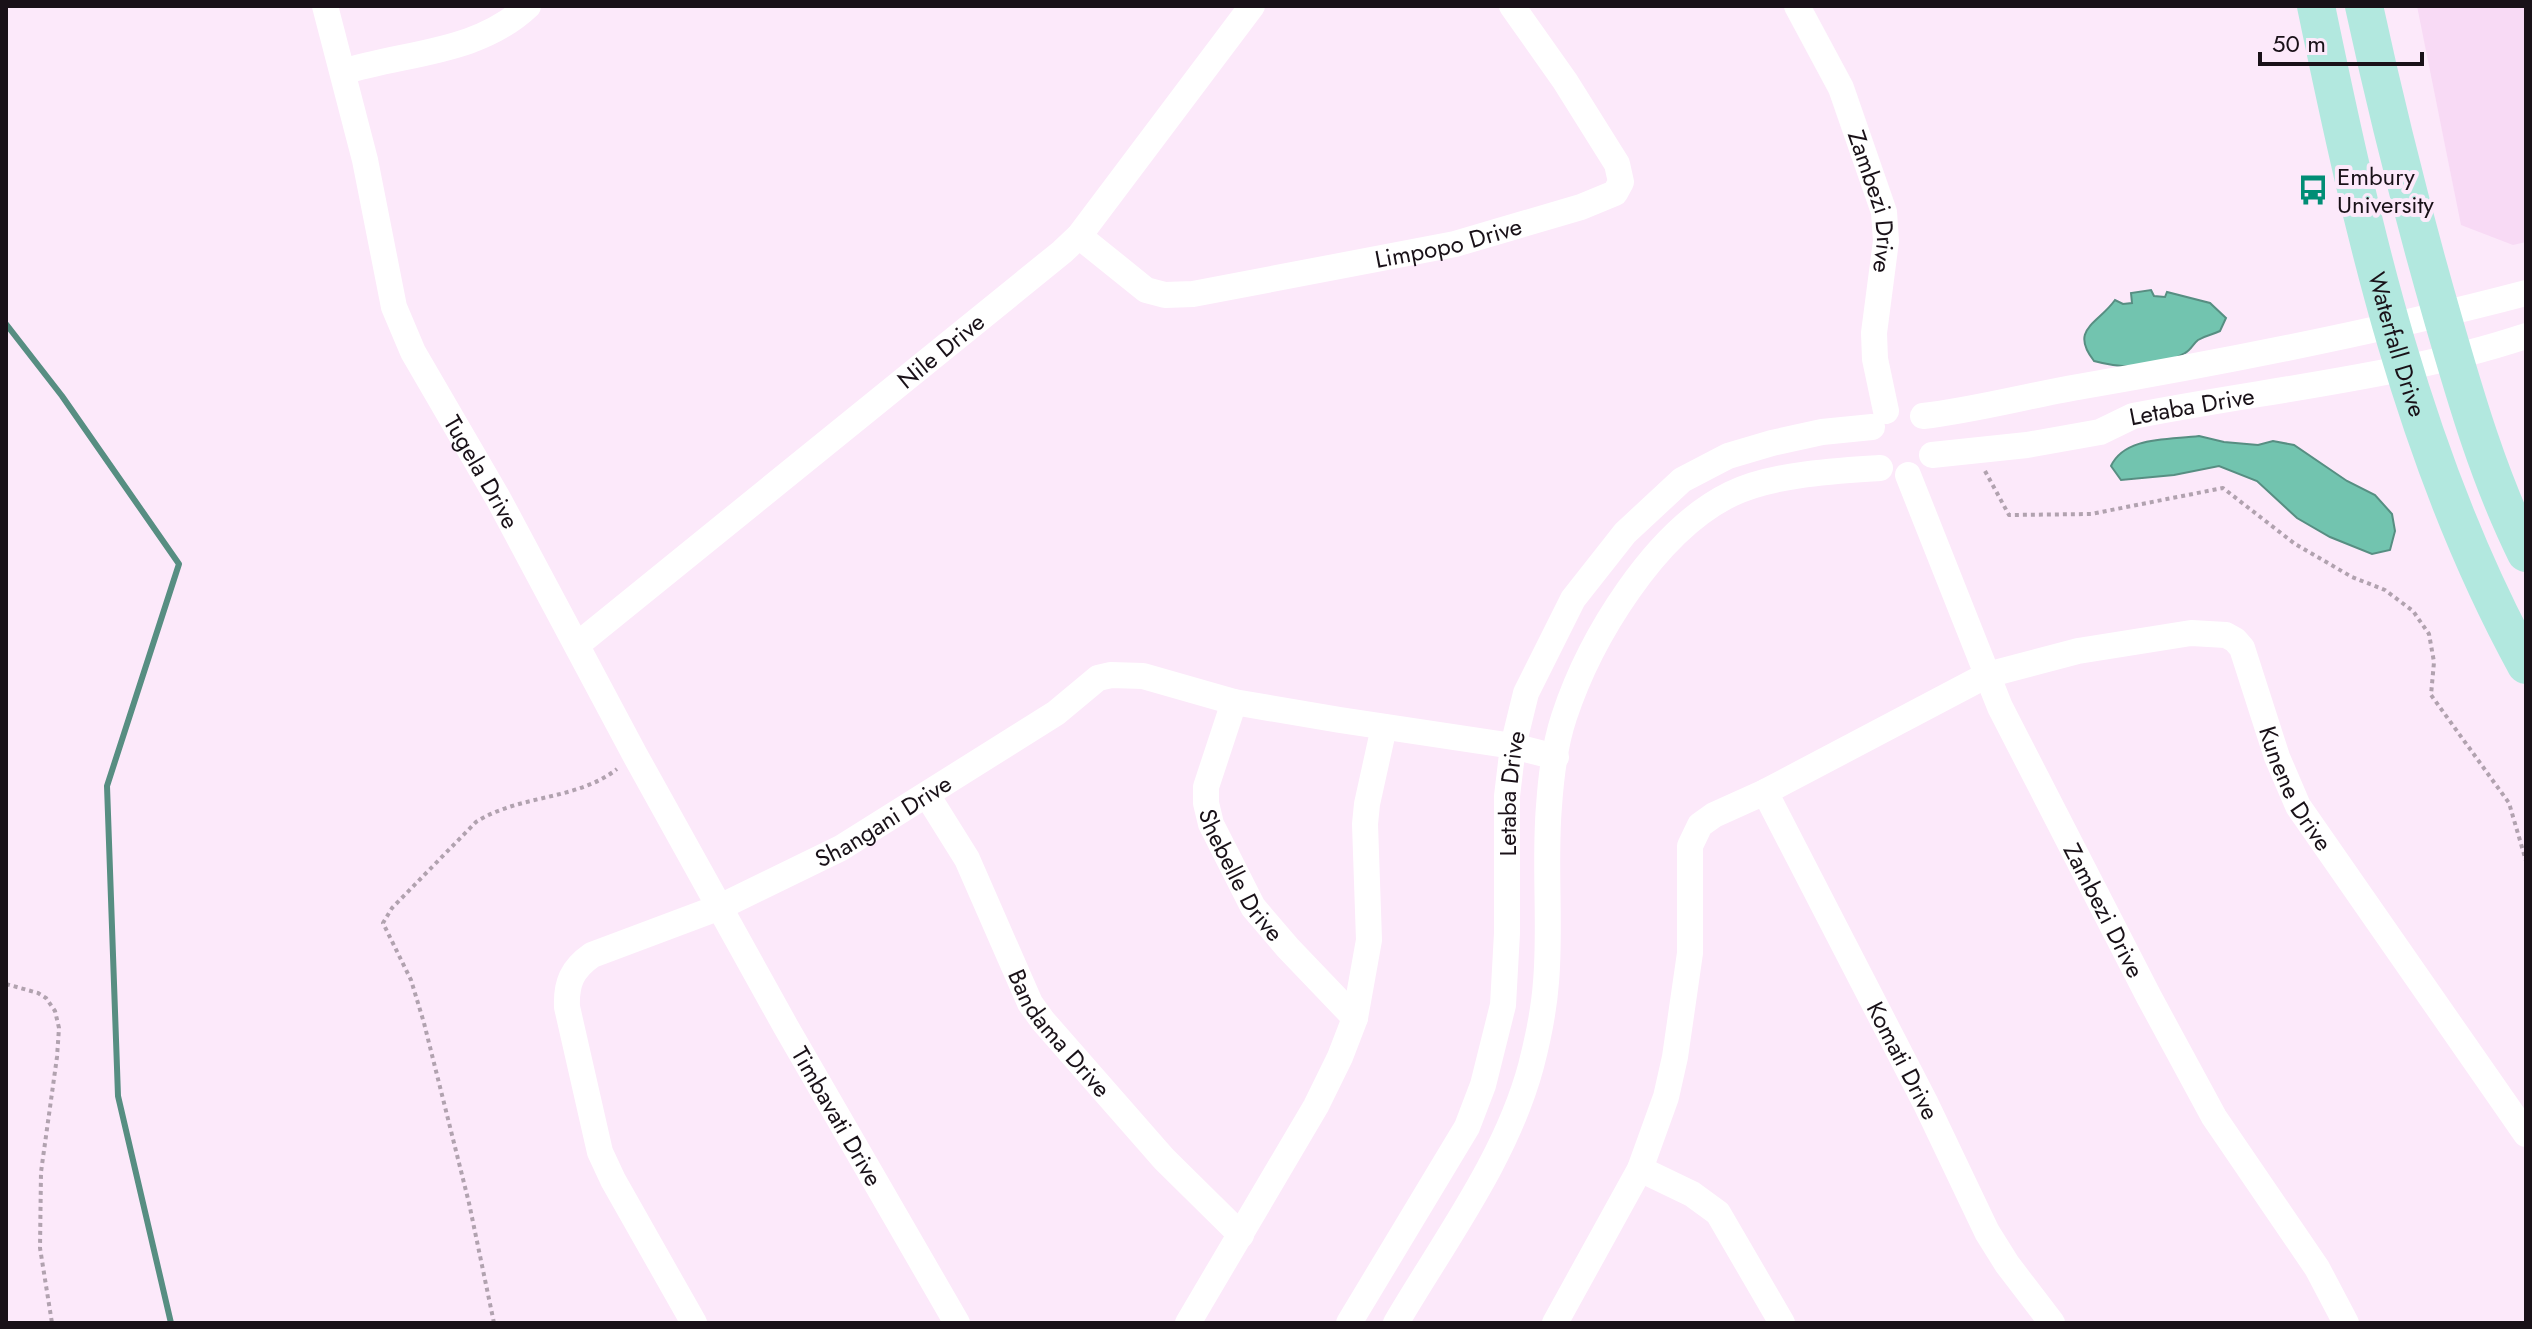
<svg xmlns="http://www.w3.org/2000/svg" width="2532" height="1329" font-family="Jost,sans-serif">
<rect width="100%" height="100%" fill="#fce9fa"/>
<path fill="#f8daf5" d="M2417,6h109v236l-13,3 -52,-20z"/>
<path fill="#72c4af" stroke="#578e82" stroke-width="2" d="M2151,290l3,6 11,1 2,-5 43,11 16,15 -6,13c-8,4 -14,4 -22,9 -5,4 -7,10 -13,13 -27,16 -62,16 -91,8 -25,-32 4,-37 21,-61l8,4 9,-1 -1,-10z
M2199,436l25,6 34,3 15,-4 21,4 53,36 28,14 17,19 3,17 -5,19 -18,4 -42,-17 -33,-19 -40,-37 -38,-15 -45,9 -53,5 -10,-14c14,-30 59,-26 88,-30z"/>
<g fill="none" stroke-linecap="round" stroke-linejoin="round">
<path stroke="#578e82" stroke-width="6" d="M6,324l56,72 117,168 -72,222 11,310 53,227"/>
<path stroke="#b1a2af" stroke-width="4" stroke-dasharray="4 4" stroke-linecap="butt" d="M1985,471l24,44 82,-1 132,-26 72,56 57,33 33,13 28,21 16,23 5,28 -3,33 78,108 17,58
M6,984l32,9 8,5 9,13 4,17 -2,29 -16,115 -1,76 12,75
M494,1323l-25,-120 -45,-180 -13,-43 -28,-57 9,-15 84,-86c44,-28 100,-21 141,-53"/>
<g stroke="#fff" stroke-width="26">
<path id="s1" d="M325,6l40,154 29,147 19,45 86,148 136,255 151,272 171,296"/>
<path id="s2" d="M1797,6l44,82 43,124 2,29 -12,92 1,26 11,52"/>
<path d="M343,72c63,-20 134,-18 185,-66"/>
<path id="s3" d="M1079,236l67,54 19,5 28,-1 262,-50 126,-37 34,-14 6,-11 -4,-18 -52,-83 -53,-75"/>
<path d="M1923,416c52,-6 103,-20 155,-29 151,-26 300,-55 448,-94"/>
<path id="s4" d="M1932,455l95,-10 73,-13 33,-16c131,-26 266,-38 393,-80"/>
<path id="s5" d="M1908,475l92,232 149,290 65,120 103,151 29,55"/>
<path id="s6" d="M577,645l485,-393 17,-16 173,-230"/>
<path id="s7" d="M1234,702l-28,85v16l5,21 42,83 35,41 67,70"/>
<path id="s8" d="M1765,792l161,312 61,128 20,32 45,59"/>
<path id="s9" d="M927,795l40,64 63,144 13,18 121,138 77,76"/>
<path d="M1640,1169l52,25 26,19 64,110"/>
<path id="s10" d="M694,1323l-81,-143 -13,-28 -33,-145c-1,-24 5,-38 25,-52l128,-48 121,-59 215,-135 42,-35 13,-3 32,1 91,26 106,18 173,26 43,11"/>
<path d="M1188,1323l128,-217 24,-49 15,-39 14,-78 -4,-116 2,-20 17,-77"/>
<path id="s11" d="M1349,1323l118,-196 16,-42 20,-80 4,-72v-137l6,-50 13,-53 47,-94 52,-66 57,-53 46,-24 44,-13 50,-11 50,-5"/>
<path d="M1396,1323c48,-82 110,-164 135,-257 7,-27 13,-56 15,-84 5,-58 -2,-117 3,-176 2,-29 6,-62 15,-89 26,-79 91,-186 167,-223 41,-20 104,-23 149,-26"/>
<path id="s12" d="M1555,1323l85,-154 26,-72 9,-40 15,-104v-107l10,-21 14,-10 51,-23 222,-117 91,-24 113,-18 35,2 9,5 7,8 35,109 21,49 228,328"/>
</g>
<g stroke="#b2e8df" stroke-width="38">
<path id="s13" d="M2316,6c47,226 98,455 210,659"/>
<path d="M2364,6c23,106 49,209 79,313 23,80 46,159 83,234"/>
</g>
</g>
<defs>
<g id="bus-bare" transform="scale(2.4)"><path d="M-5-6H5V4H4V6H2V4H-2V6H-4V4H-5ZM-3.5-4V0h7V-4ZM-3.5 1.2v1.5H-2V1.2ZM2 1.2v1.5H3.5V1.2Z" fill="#018d75" stroke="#fce9fa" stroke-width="2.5" paint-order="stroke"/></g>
</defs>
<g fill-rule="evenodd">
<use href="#bus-bare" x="2313" y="190"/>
</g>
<g text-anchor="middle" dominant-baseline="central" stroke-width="8" stroke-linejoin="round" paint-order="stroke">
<g font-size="24" fill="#191118" stroke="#fce9fa" text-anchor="start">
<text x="2337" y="176">Embury<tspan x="2337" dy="28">University</tspan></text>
</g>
<g font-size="24" fill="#191118" stroke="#fce9fa">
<text stroke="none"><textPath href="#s2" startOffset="212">Zambezi Drive</textPath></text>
<text stroke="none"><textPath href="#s3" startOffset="394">Limpopo Drive</textPath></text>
<text stroke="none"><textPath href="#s13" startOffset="348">Waterfall Drive</textPath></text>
<text stroke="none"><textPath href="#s6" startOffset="468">Nile Drive</textPath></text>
<text stroke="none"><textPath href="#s4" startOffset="266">Letaba Drive</textPath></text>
<text stroke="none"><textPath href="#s1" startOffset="496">Tugela Drive</textPath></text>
<text stroke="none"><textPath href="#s12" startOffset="1268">Kunene Drive</textPath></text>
<text stroke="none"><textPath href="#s11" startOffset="568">Letaba Drive</textPath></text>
<text stroke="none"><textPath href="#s10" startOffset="726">Shangani Drive</textPath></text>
<text stroke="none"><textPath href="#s7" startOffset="186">Shebelle Drive</textPath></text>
<text stroke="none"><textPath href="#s5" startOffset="478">Zambezi Drive</textPath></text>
<text stroke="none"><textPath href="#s9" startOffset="274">Bandama Drive</textPath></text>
<text stroke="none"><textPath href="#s8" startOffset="302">Komati Drive</textPath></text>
<text stroke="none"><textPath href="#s1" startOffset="1232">Timbavati Drive</textPath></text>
</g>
</g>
<rect width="2532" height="1329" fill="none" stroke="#191118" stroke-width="16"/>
<path d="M2260 52v12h162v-12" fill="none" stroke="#191118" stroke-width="4"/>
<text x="2272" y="52" font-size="24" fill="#191118" stroke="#fce9fa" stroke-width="6" paint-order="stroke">50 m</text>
</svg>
